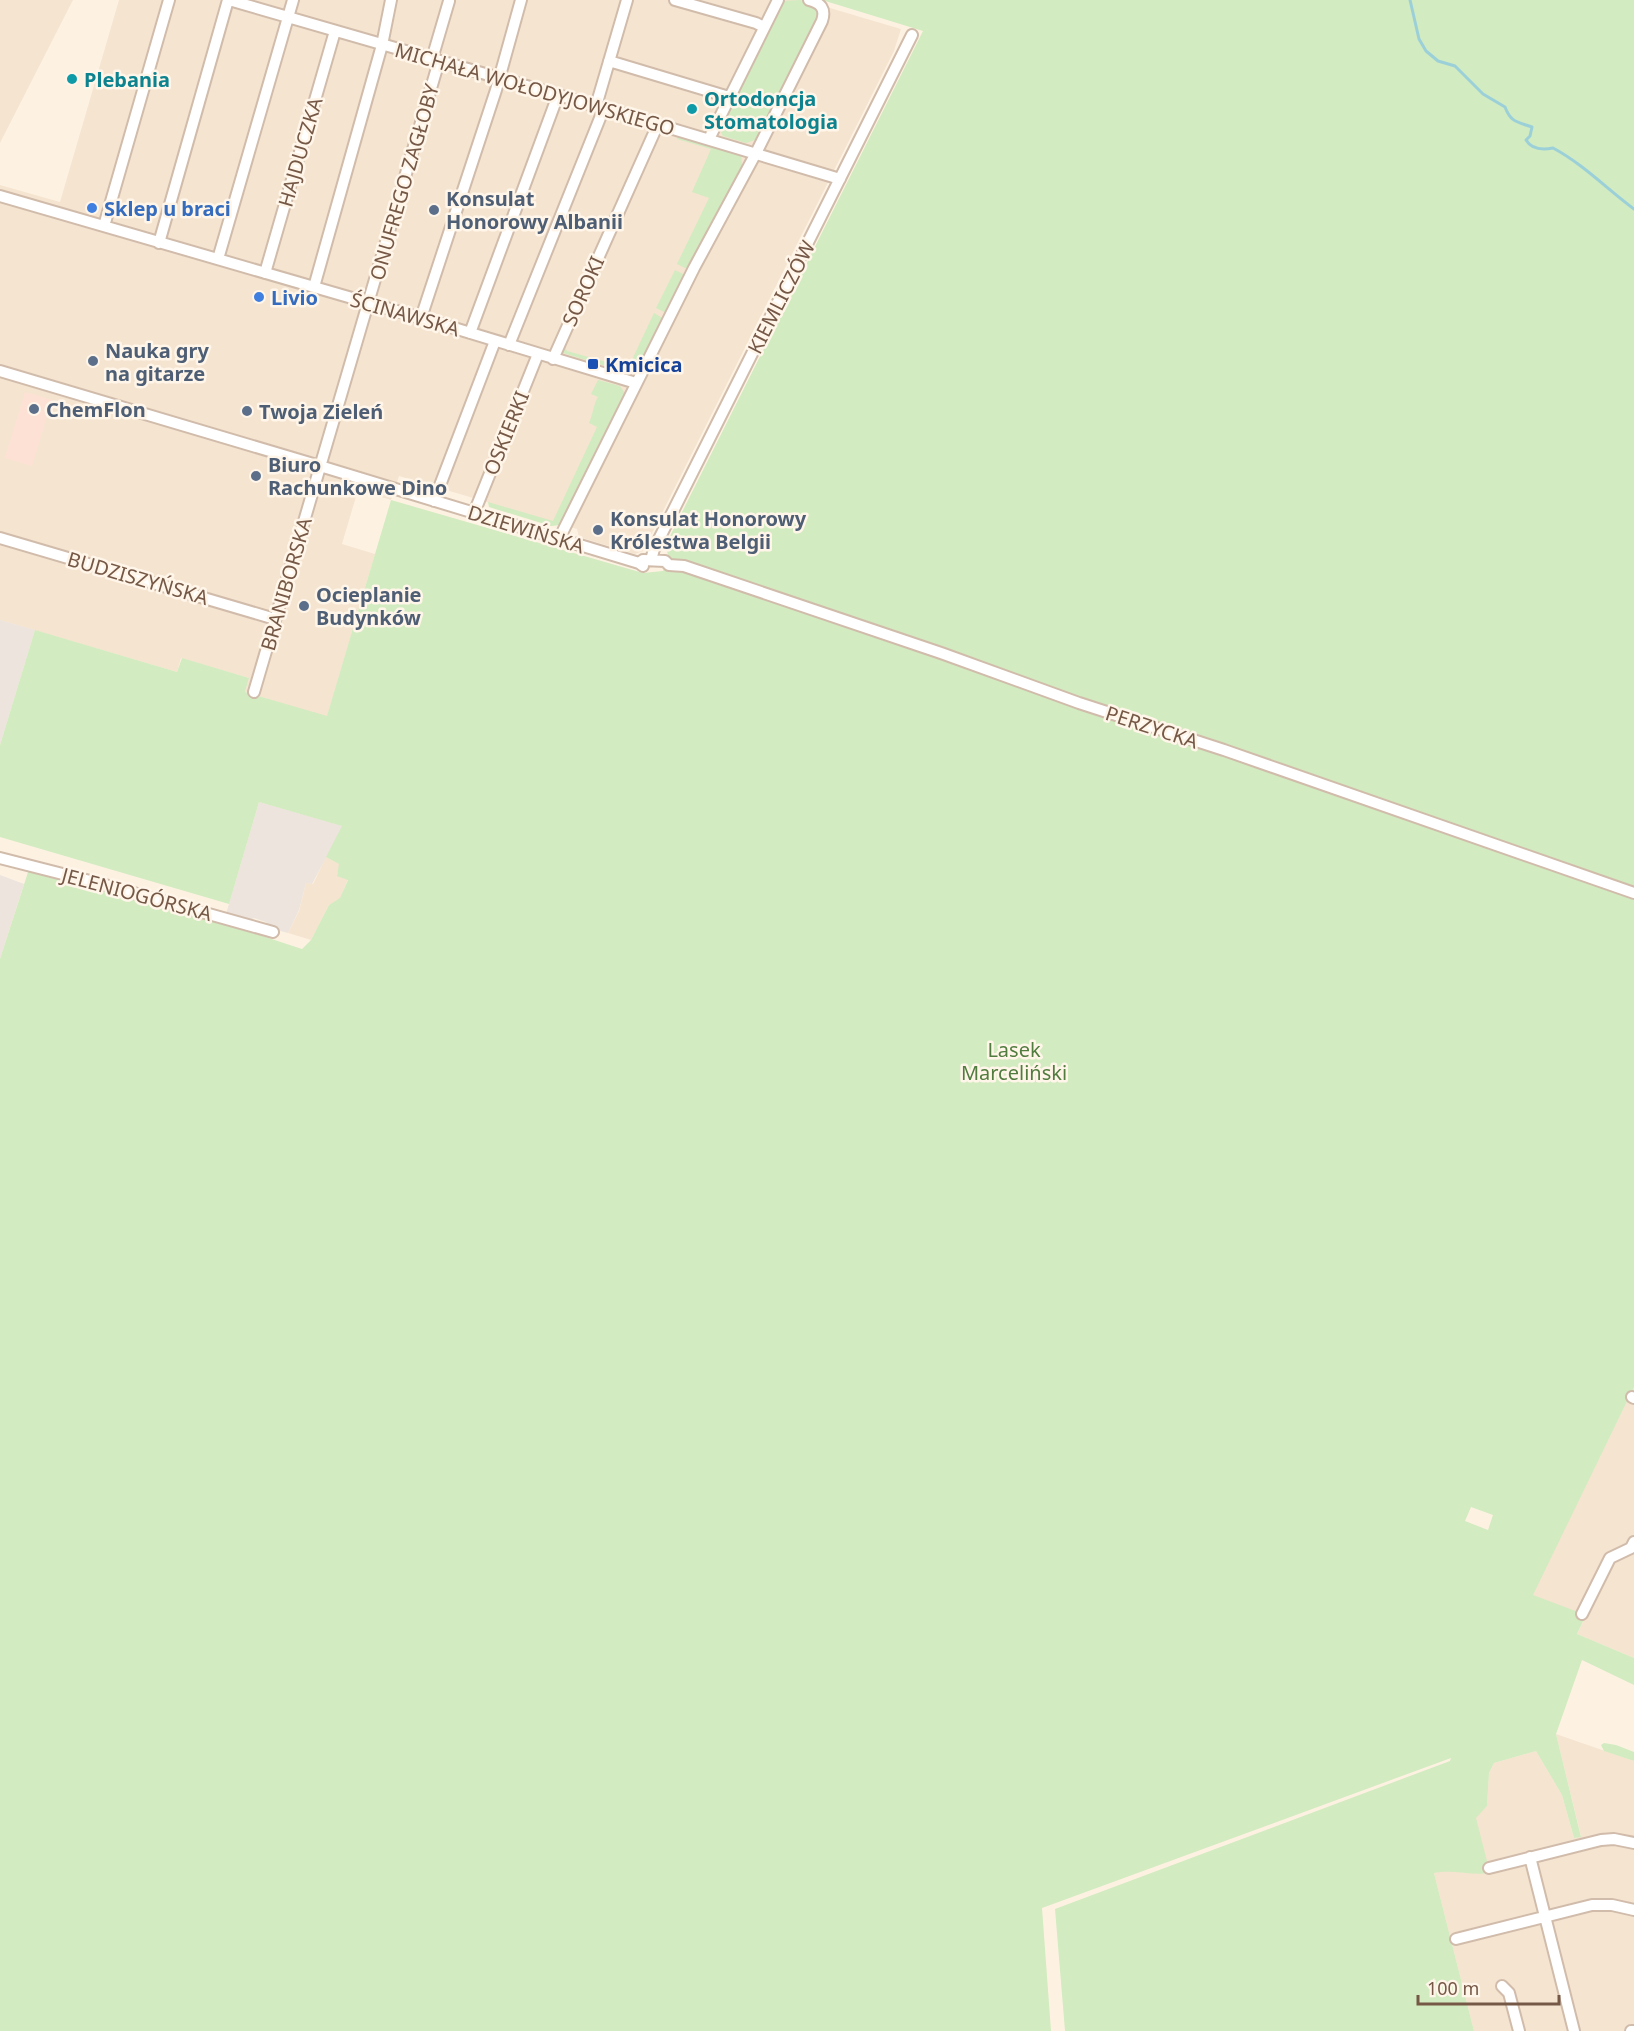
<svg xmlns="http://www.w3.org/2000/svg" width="1634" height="2031" font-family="'Noto Sans',sans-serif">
<rect width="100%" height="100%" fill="#fdf2e2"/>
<path fill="#f5e4d0" d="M0,0h73l-73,143z
M119,0h684l98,29 -7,22 -251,500 -8,3 -56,-17 -2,-8 -178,-53 -8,24 -33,-10 -16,54 33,10 -48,163 -82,-25 4,-14 -68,-20 -4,14 -177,-52v-435l60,17z
M326,857l14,7 -3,11 11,4 -8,20 -11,6 -18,35 -23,-7 11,-22 7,-28 7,1z
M1634,1387v271l-57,-24 9,-18 -54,-21z
M1556,1734l78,27v270h-160l-40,-158 14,-3 18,3 10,-56 11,-11 2,-33 5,-10 42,-12 26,44 12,43 7,-2z"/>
<path fill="#fee1d5" d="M25,392l27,8 -20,66 -27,-8z"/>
<path fill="#ece4dd" d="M0,620l35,10 -35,115z
M259,802l84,24 -31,58 -6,-1 -7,27 -11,23 -18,-5 -4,-6 -12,-4 -7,3 -21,-7z
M0,875l24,9 -24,75z"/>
<path fill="#d2ebc0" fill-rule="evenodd" d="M800,0l15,4 4,13 -62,124 -2,-1 -9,3 -23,-7 -3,-6 2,-4 -2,-2 62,-123z
M822,0h812v1387l-101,208 53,20 -9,19 57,24v27l-52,-25 -26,74 25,103 -7,1 -12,-43 -26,-44 -42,12 -5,10 -2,33 -11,12 14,55c-19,3 -37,-4 -56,0l40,158h-409l-10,-122 395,-148 1,-3 -409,150 9,123h-1051v-1072l29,-90 212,60 61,20 9,-9 18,-35 11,-7 8,-18 -11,-4 2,-12 -13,-7 16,-31 -83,-24 -30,102 -229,-67v-92l35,-115 142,42 5,-14 67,20 -4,14 82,24 64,-216 252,73 20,-2 6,-14 -4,-11 258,-515zM1471,1507l22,8 -5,15 -23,-9z
M678,136l63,19 1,10 2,1 -55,104 -12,-6 32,-66 -17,-6 19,-43 -34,-10z
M675,270l10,5 -19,38 -10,-5z
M654,313l10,6 -6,12h-3l-3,7 1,1 -14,29 -2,-1 -12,5 -62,-19 2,-6 2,4 57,16 6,-3z
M598,380l22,6 6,9 -65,130 -10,1 -62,-19 -1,-5 65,19 44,-94 -8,-4c4,-9 4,-17 9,-26l-7,-3z
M1604,1743l12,2 18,7v9l-30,-10 -3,-6z"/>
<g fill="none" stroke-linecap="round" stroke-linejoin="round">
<path stroke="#9cd0d9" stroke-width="3" d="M1410,0l9,39 7,12 12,10 17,5 28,28 22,13c6,16 13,15 27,20l-2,9 -4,4c6,10 17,10 27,8 30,16 54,41 81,61"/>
<g stroke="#d1bcab" stroke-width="14">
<path id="minor" d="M229,0l367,106 244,73
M675,0l81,23 8,4
M432,59l17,-58
M609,61l120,36
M596,106l31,-106
M709,139l69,-139
M0,196l421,122 215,65
M104,226l65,-226
M159,243l69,-243
M218,259l75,-259
M265,273l70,-242
M314,287l68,-242 9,-45
M421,318l75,-228 25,-90
M470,333l88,-238
M509,345l95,-237
M553,359l105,-235
M0,371l320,95 319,97 4,3
M434,501l61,-160
M474,513l64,-159
M0,538l275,81
M559,539l135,-271 62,-115 66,-132c4,-12 -1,-18 -13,-21
M651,560l3,-11 258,-514
M639,563l4,-3 22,1 4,4 15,1 257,87 138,50 145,47 410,143
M254,692l185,-631
M0,858l98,25 175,49
M1632,1397l2,1
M1582,1614l28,-56 21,-10 3,-6
M1530,1857l44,174
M1489,1868l112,-28 13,-1 20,4
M1456,1939l136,-34h20l22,5
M1502,1986l7,7 10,38
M1631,2031h3"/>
</g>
<use href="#minor" stroke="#fff" stroke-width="10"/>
</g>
<g fill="#0f9aa8" stroke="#fff6e9" stroke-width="2">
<circle cx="72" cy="79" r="6"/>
<circle cx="692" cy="109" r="6"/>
</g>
<g fill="#3f7fe0" stroke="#fff6e9" stroke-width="2">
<circle cx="92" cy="208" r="6"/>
<circle cx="259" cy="297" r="6"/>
</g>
<g fill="#5c6f8a" stroke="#fff6e9" stroke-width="2">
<circle cx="434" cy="210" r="6"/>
<circle cx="93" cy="361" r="6"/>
<circle cx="34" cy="409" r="6"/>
<circle cx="247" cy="411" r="6"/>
<circle cx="256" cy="476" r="6"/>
<circle cx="598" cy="530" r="6"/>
<circle cx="304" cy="606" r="6"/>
</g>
<rect fill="#1a4fb4" stroke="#fff6e9" stroke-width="2" x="587" y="358" width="12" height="12" rx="3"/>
<g text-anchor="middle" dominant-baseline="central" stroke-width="5" stroke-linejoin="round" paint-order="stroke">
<g font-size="20" font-weight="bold" fill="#0d838f" stroke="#fff6e9" text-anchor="start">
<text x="84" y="79">Plebania</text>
<text x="704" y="98">Ortodoncja<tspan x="704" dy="23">Stomatologia</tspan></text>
</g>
<g font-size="20" fill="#765847" stroke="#fff6e9">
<text transform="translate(535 89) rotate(16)">MICHAŁA WOŁODYJOWSKIEGO</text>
<text transform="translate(300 152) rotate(-74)">HAJDUCZKA</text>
<text transform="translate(404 182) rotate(-74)">ONUFREGO ZAGŁOBY</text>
<text transform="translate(583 291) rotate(-66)">SOROKI</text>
<text transform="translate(781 297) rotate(-63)">KIEMLICZÓW</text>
<text transform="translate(405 314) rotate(16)">ŚCINAWSKA</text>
<text transform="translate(506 433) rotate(-68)">OSKIERKI</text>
<text transform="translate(526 529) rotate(17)">DZIEWIŃSKA</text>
<text transform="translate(138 578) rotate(16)">BUDZISZYŃSKA</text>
<text transform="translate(286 584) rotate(-74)">BRANIBORSKA</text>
<text transform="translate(1152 727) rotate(18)">PERZYCKA</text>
<text transform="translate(137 894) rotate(15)">JELENIOGÓRSKA</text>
</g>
<g font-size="20" font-weight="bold" fill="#4e5e75" stroke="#fff6e9" text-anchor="start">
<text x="446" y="198">Konsulat<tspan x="446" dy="23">Honorowy Albanii</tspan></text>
<text x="105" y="350">Nauka gry<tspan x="105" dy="23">na gitarze</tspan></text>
<text x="46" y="409">ChemFlon</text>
<text x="259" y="411">Twoja Zieleń</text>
<text x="268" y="464">Biuro<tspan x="268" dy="23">Rachunkowe Dino</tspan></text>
<text x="610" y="518">Konsulat Honorowy<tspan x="610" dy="23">Królestwa Belgii</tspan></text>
<text x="316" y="594">Ocieplanie<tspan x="316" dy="23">Budynków</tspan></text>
</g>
<g font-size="20" font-weight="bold" fill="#366cbe" stroke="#fff6e9" text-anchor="start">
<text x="104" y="208">Sklep u braci</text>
<text x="271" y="297">Livio</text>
</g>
<g font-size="20" font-weight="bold" fill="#164399" stroke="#fff6e9" text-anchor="start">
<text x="605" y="364">Kmicica</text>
</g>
<g font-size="20" fill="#517c3f" stroke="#fff6e9">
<text x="1014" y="1049">Lasek<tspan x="1014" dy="23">Marceliński</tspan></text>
</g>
</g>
<path d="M1418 1995v9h141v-9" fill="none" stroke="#765847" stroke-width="3"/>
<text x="1427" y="1995" font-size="18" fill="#765847" stroke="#fff6e9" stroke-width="4.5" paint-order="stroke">100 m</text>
</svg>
